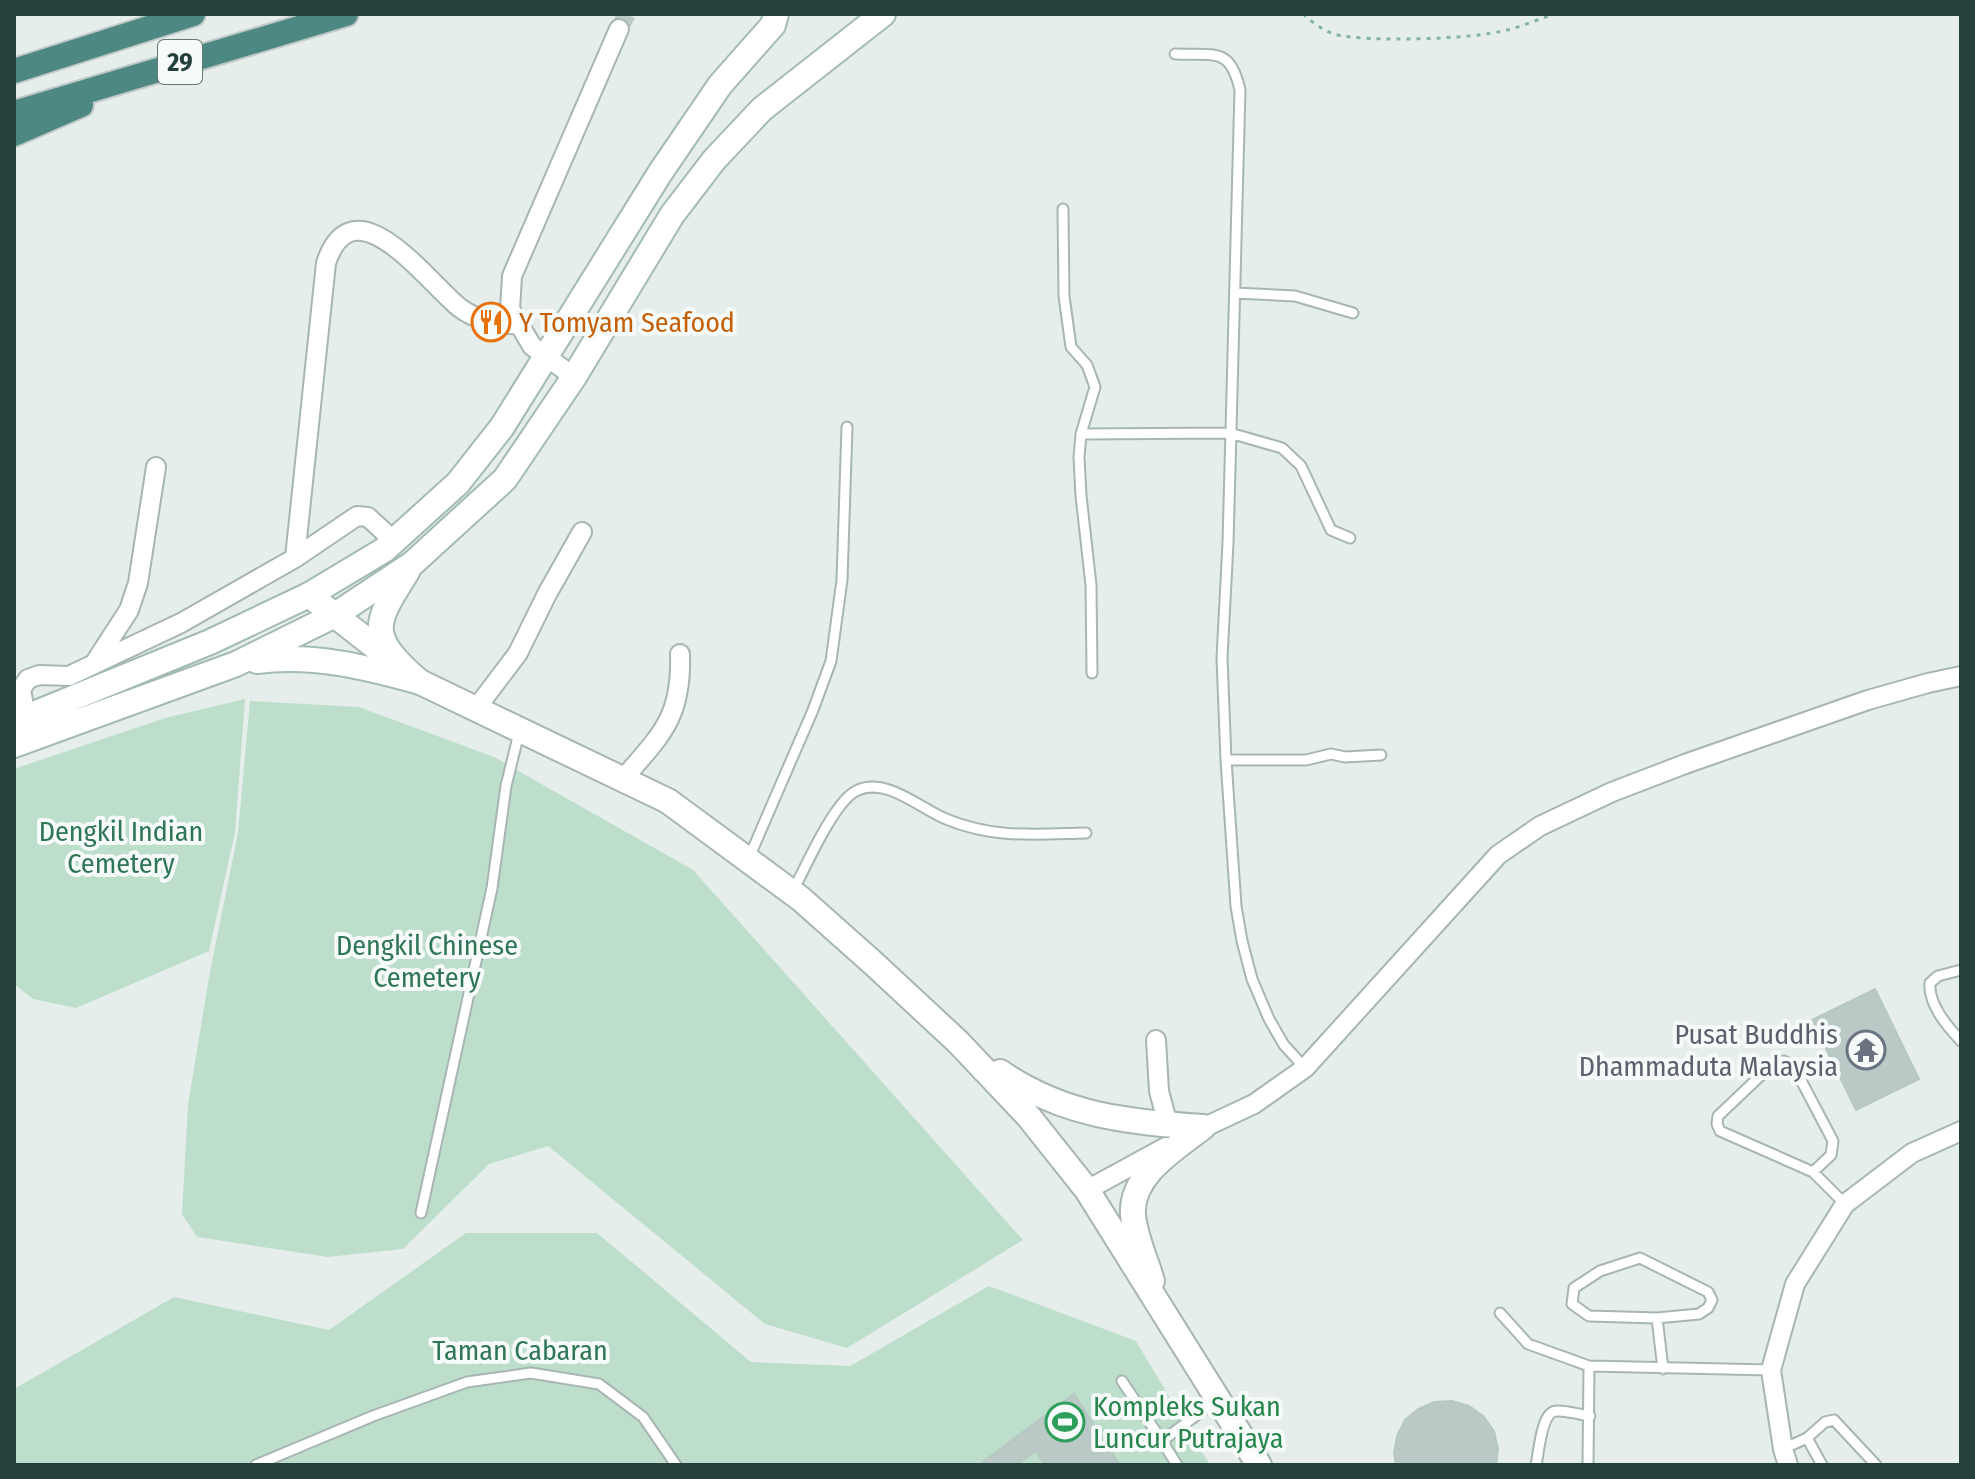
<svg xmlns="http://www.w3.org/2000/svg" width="1975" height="1479" font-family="'Fira Sans Condensed',sans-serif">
<rect width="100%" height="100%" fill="#e5eeeb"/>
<path fill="#bedecc" d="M245,699l-10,133 -26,119 -133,57 -43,-9 -19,-15v-215l151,-51z
M250,701l109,6 135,50 199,113 330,370 -176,108 -82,-24 -217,-178 -59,18 -86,85 -75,8 -131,-20 -15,-23 6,-109 21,-128 29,-144z
M466,1233h131l154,129 99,4 139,-80 147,55 74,124h-1196v-76l160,-92 155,33z"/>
<path fill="#bac9c5" stroke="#b7c8c3" stroke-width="2" d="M1875,989l44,90 -63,31 -44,-90z
M1074,1394l46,71h-75l-9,-14 -20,14h-37z
M1452,1401l17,5 14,10 11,15 4,18 -2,16h-100l-2,-12 3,-17 8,-16 13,-11 16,-7z"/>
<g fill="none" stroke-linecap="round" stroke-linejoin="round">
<path stroke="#becbc8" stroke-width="18" stroke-dasharray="18 9" stroke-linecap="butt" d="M619,29l8,-15"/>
<g stroke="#a7b6b3" stroke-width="13">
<path id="service" d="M1175,54c40,2 55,-8 65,36l-12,453 -6,115 4,102 10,146 6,35 10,38 17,40 15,26 21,23
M1063,209l1,87 7,51 16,18 8,22 -14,47 -2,23 2,39 10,89 1,88
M1235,293l60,3 58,17
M1081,434l149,-1 52,15 19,18 30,64 19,8
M1226,760h80l25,-6 14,3 36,-2
M748,860l65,-150 18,-49 11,-81 5,-153
M794,889c12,-23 40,-87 62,-98 30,-15 63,17 90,28 48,20 90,15 140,14
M1961,970l-23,6 -8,7c-2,21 17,43 31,58
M1813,1172l18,-17 2,-14 -39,-74 -10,-6 -9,1 -57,54 -1,8 3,7 93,41 32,32
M421,1213l71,-325 14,-102 13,-53
M1640,1258l68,34 4,8 -4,8 -9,6 -42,4 -68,-2 -17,-12 2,-16 26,-17z
M1500,1313l28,31 61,22 182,4
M1657,1318l6,51
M1122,1381l40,60
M1807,1438l15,27
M1783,1449l24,-11 18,-16 9,-2 42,45
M256,1465l117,-49 94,-34 64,-9 68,11 44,33 33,48
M1177,1465l-15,-24 55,-41
M1536,1465c3,-12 5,-53 20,-54 11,-1 24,4 34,5
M1588,1465l1,-99"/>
</g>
<g stroke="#a7b6b3" stroke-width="22">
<path id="minor" d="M574,377l-42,-31 -13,-22 -9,-15 2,-33 107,-247
M295,558l31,-295c28,-84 102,20 134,45 16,12 40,17 59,16
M94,664l35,-54 9,-27 18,-116
M475,710l43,-57 29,-59 35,-62
M26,718l-5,-29 7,-10 11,-4 30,1 112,-53 114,-65 62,-42 11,1 26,24
M623,779c39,-45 59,-62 57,-125
M1156,1040l3,51 9,34
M1192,1133l62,-29 51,-36 193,-213 42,-29 72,-34 73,-28 183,-64 60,-17 33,-7
M1087,1190l79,-43
M1788,1465l-5,-16 -12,-79 24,-86 50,-80 67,-51 49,-22"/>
</g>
<g stroke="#a7b6b3" stroke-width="28">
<path id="tertiary" d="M309,595l111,87 248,119 133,98 72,64 85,79 71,75 58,73 172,275
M1000,1072c64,44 128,50 203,55
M1152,1281c-6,-21 -17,-44 -19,-66 -3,-40 42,-66 70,-88"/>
</g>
<g stroke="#a3bab5" stroke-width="28">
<path id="secondary" d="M407,572c-33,52 -40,63 9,107
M257,661c57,-7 109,6 163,21
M14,722l196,-80 99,-47 75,-45 74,-67 44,-56 158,-254 60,-88 53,-60 3,-11
M14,745l222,-81 99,-49 77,-51 93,-85 69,-102 98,-162 42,-55 48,-51 121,-95"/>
</g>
<g stroke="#c2cac9" stroke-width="28">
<path id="trunk" d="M14,71l179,-57
M14,113l332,-99
M14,134l67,-29"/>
</g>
<path stroke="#86b1aa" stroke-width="3" stroke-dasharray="4 6" stroke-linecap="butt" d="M1303,14c9,8 19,16 31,20 31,9 142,5 173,-4 16,-4 32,-11 47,-16"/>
<use href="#service" stroke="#fff" stroke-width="9"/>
<use href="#minor" stroke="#fff" stroke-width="18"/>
<use href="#tertiary" stroke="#fff" stroke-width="24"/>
<use href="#secondary" stroke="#fff" stroke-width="24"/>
<use href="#trunk" stroke="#4d8882" stroke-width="24"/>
</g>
<defs>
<g id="restaurant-ring" transform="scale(2)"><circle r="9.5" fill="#f6faf9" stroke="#e8710a" stroke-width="1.5"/><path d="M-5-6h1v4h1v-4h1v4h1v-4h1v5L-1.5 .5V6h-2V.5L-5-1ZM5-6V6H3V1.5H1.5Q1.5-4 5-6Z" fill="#e8710a"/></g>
<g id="temple-ring" transform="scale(2)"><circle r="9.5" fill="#f6faf9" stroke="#6b7280" stroke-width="1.5"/><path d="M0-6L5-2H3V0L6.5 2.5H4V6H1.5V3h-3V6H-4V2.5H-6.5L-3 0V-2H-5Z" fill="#6b7280"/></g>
<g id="stadium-ring" transform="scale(2)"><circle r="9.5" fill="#f6faf9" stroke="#2e9e5b" stroke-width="1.5"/><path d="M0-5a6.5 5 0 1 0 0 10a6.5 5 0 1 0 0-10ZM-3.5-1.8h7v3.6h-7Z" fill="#2e9e5b"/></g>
</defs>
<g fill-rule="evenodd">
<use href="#restaurant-ring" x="491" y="322"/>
<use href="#temple-ring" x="1866" y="1050"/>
<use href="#stadium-ring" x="1065" y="1422"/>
</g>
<g text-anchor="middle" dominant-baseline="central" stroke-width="8" stroke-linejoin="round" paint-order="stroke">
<rect fill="#f6faf9" stroke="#637875" stroke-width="2" x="158" y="40" width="44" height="44" rx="6"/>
<g font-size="26" font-weight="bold" fill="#24403d">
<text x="180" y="62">29</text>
</g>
<g font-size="28" fill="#c56008" stroke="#f6faf9" text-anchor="start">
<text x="519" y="322">Y Tomyam Seafood</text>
</g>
<g font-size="28" fill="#2e7655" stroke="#f6faf9">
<text x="121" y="831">Dengkil Indian<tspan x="121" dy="32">Cemetery</tspan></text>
<text x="427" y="945">Dengkil Chinese<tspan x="427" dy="32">Cemetery</tspan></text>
<text x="520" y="1350">Taman Cabaran</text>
</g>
<g font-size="28" fill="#5b616d" stroke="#f6faf9" text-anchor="end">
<text x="1838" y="1034">Pusat Buddhis<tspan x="1838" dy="32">Dhammaduta Malaysia</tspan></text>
</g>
<g font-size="28" fill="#27864d" stroke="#f6faf9" text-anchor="start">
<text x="1093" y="1406">Kompleks Sukan<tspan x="1093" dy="32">Luncur Putrajaya</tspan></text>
</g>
</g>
<rect width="1975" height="1479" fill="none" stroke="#24403d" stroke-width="32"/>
</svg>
